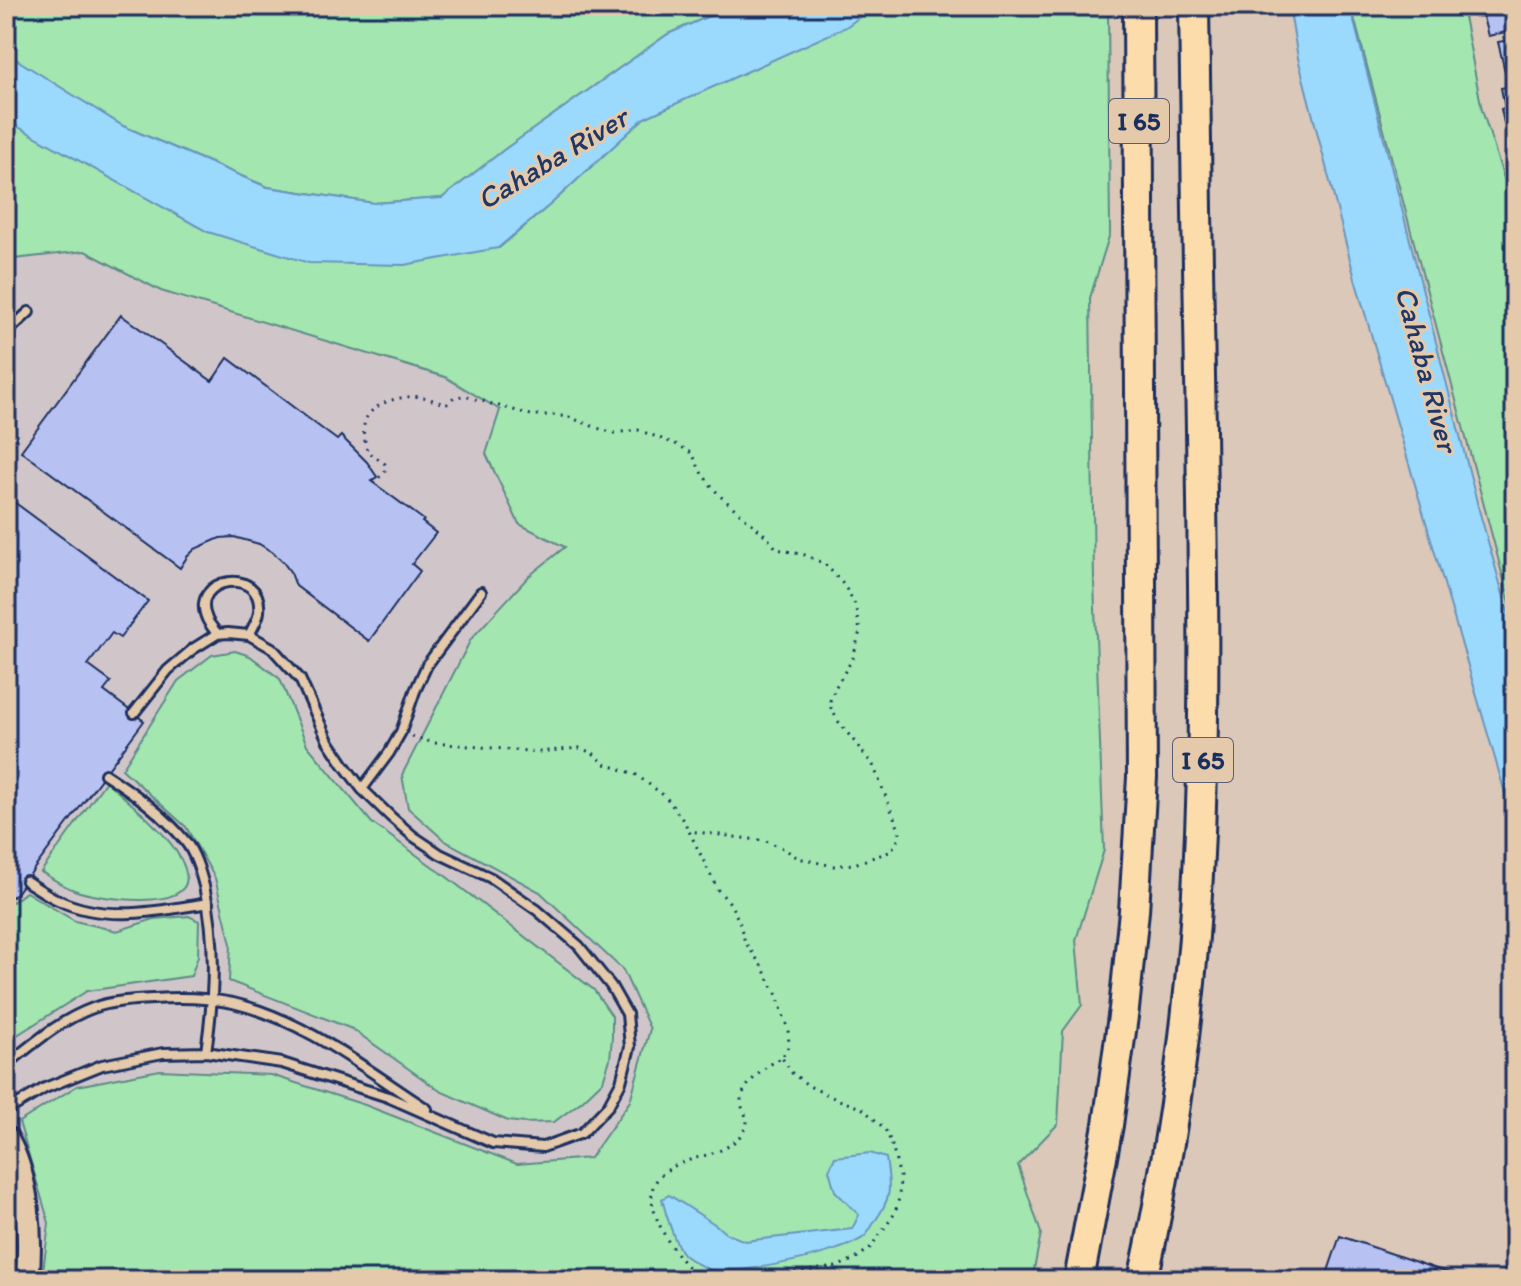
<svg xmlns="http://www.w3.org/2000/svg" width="1521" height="1286" font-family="Itim,sans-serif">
<rect width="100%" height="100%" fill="#dbc8b9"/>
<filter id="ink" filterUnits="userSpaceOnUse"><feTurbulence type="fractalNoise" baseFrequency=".0125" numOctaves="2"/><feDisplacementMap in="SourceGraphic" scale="16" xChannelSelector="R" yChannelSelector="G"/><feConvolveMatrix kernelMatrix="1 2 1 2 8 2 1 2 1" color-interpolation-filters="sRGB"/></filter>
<g filter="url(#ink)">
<path fill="#d0c6ca" d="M6,203l558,171 314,906h-872z"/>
<path fill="#a3e6b0" stroke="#5f8a87" stroke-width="2" d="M6,6h726l-64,28 -163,115 -63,49 -68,5 -106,-16 -145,-61 -117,-71z
M875,6h233l2,227 -20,65 4,284 10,268 -28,90 6,65 -19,26 -5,93 -40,41 23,68 -9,47h-990l7,-57 -30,-101 58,-36 83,-16 111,5 94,30 152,59 73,-6 40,-57 20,-72 -27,-59 -83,-78 -95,-51 -37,-33 -6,-33 69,-136 58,-63 36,-29 -46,-23 -33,-70 14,-44 -55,-33 -284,-86 -76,-40 -71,8 -8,10v-149l202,112 291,16 53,-45 92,-85 201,-91z
M1351,6h111l20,104 33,103v409z
M235,651l15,5 30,23 27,66 65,78 71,51 151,116 18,26v21l-2,22 -7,22 -21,20 -28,21 -29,1 -17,-2 -68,-30 -88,-62 -123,-48 2,-37 -16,-66 -29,-51 -64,-58 56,-88 34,-26z
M106,781c24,23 73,59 80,92 10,41 -92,25 -112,17 -12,-4 -22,-12 -33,-18z
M26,892l49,29 42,10 37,-12 35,-3 10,5 -1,35 -7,20 -104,15 -81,51v-145l7,5z
M6,1170l10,53 -5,57h-5z"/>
<path fill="#9cdafd" stroke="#6896bd" stroke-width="2" d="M732,6h143l-29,21 -202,91 -92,85 -54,45 -94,17 -95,-2 -101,-31 -202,-112v-67l117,73 144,61 107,16 68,-5 63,-49 163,-115z
M1289,6h61l129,504 36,126v191l-160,-548 -57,-221z
M870,1153l16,5c4,29 7,38 -11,63 -3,5 -6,11 -10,15 -18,17 -129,40 -154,34 -7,-2 -21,-10 -27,-15 -8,-7 -19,-44 -22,-56l7,-4 47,30 9,8 20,8 107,-12 7,-14 -24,-24 -6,-21 6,-13z"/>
<path fill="#b7c2f3" stroke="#1b2f5e" stroke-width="2" d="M1480,6h35v24l-27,6z
M1515,39v39l-8,2 -9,-38z
M1515,85v35l-11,3 -3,-14 4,-1 -4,-20z
M121,315l91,66 16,-23 109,82 4,-4 26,26 10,15 -6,4 53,39 -2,2 14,11 -24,31 8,7 -51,70 -73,-55 -5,-13 -8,-11 -11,-10 -13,-8 -25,-7 -14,1 -25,11 -8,8 -7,11 -159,-117z
M6,496l142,105 -28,37 -8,-5 -24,32 23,17 -7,9 40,30 -131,176 -7,-5z
M1340,1236l129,44h-144z"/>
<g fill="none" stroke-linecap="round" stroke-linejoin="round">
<g stroke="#1b2f5e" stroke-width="14">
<path id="lane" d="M6,333l23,-21
M217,634c-3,-5 -8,-10 -10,-15 -19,-42 57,-54 52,-7 -1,8 -6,15 -10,23
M105,774c29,19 58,40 80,67 10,12 15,30 19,45 13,56 10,110 2,166
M362,789l27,-36 12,-21 14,-41 12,-26 54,-73
M26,881c10,6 21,14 32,19 48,23 100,11 150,3
M6,1065c27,-21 54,-45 87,-57 19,-7 41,-8 61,-9 26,-2 54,-1 79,4 73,17 133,67 194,106
M6,1111l39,-23 57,-23 61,-12 43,-1 76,11 106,34 105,46 50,4 39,-14 26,-27 13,-24 9,-35 -3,-33 -16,-28 -32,-40 -42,-36 -46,-32 -51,-24 -27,-18 -22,-19 -29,-28 -18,-24 -16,-24 -28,-62 -28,-31 -23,-13 -21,-2 -11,1 -24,15 -25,21 -34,43"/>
</g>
<g stroke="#1b2f5e" stroke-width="28">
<path id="secondary" d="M6,1138c22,39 26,99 21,142"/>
</g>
<g stroke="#1b2f5e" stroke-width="34">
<path id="highway" d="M1079,1280l29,-155 16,-116 10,-98 8,-134 -4,-771
M1143,1280c30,-139 50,-284 56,-426 7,-142 4,-283 2,-424 -3,-141 -5,-283 -7,-424"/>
</g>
<path stroke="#1b2f5e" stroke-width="3" stroke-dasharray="2 6" stroke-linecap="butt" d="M373,483l12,-11v-8l-18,-13c-1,-8 -5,-17 -3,-26 3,-22 40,-31 59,-28 8,2 16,6 24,7l7,-7 10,-1 67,19h22l16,2 28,11 17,5 24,-3 40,15 14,8 10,21 17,21 47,41 11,13 28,6 20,9 19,21 11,19 5,27 -7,27 -18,30 -5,13 1,7 7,13 35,44 27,67 -3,11 -8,9 -35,12 -21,2 -35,-8 -15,-10 -17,-7 -77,-10
M412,736l22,7 105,9 40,-4 14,5 12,11 30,10 31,23 19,26 33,67 12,13 9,18 6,21 16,23 16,30 11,35 1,15 -7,13c-13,5 -42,28 -41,44 2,15 13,16 -1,34 -21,26 -67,17 -85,47 -14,22 21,77 40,90 5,4 11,6 17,7
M739,1280l97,-13 19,-8 14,-10 15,-20 11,-16 4,-15 1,-21 -9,-35 -6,-13 -22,-20 -29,-11 -25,-12 -17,-13 -10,-15"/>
<use href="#lane" stroke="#e4c9ab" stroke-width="8"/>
<use href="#secondary" stroke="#e4c9ab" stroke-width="22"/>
<use href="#highway" stroke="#fddcac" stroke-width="28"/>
</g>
</g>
<g text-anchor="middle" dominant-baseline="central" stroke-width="6" stroke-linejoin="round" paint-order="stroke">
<g fill="#e4c9ab" stroke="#575d75" stroke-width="2">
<rect x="1109" y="99" width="60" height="44" rx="6"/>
<rect x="1173" y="738" width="60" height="44" rx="6"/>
</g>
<g font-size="26" font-weight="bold" fill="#1b2f5e">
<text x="1139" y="121">I 65</text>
<text x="1203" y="760">I 65</text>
</g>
<g font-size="30" font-style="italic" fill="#213866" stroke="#e4c9ab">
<text transform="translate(552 158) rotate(-31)">Cahaba River</text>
<text transform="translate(1427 369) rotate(75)">Cahaba River</text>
</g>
</g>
<rect width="1521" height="1286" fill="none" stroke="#e4c9ab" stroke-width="32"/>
<rect x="16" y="16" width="1489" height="1254" fill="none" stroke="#1b2f5e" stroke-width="3" filter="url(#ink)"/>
</svg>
